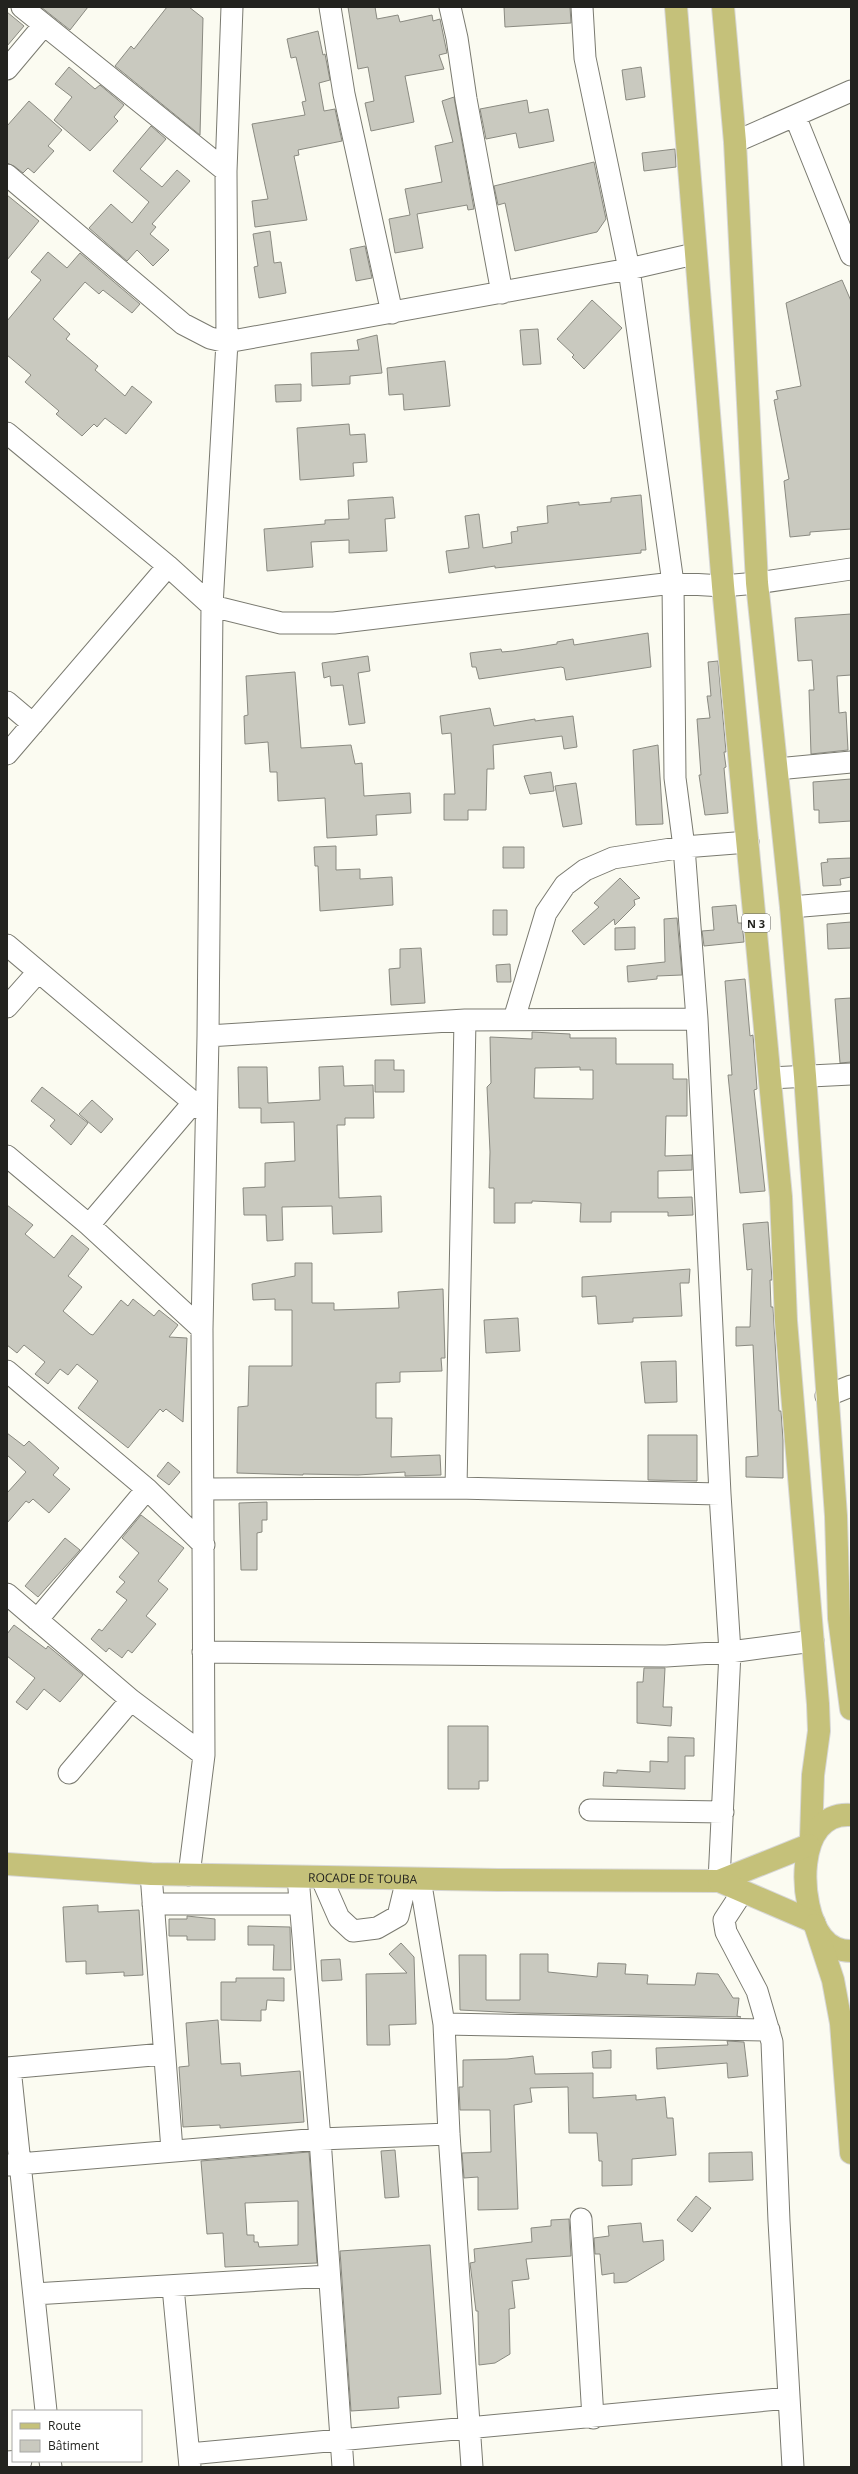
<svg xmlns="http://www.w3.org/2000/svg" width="858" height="2474" font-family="'Open Sans',sans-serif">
<rect width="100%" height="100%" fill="#fbfbf1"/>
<path fill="#c9c9bf" stroke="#8a8a81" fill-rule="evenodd" d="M41,7h47l-18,23z
M167,7h22l14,11 -3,117 -85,-69 16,-20 3,3z
M348,7h27l2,12 21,-4 2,7 32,-7 1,6 7,-2 7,34 -8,2 5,14 -39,7 9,46 -43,9 -6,-28 9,-2 -6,-34 -10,2z
M504,7h66l1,16 -66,4z
M7,12l17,14 -17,20z
M318,31l5,24 2,-1 5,26 -11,3 5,28 11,-2 7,32 -44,9 1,5 -5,1 13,64 -52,7 -3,-26 16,-2 -16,-75 53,-9 -3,-13 4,-1 -10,-44 -5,1 -4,-19z
M69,67l26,22 5,-4 24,20 -10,12 4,4 -28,30 -36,-31 18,-23 -17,-13z
M641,67l4,30 -19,3 -4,-30z
M454,97l20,112 -6,1 -1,-5 -50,9 6,34 -28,5 -6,-34 21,-4 -5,-26 37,-7 -7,-36 18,-4 -11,-41z
M527,100l2,13 19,-4 6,32 -35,7 -3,-15 -30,6 -6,-30z
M29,101l33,29 -14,16 6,5 -20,22 -6,-5 -5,5 -9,-7 -7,-3v-37z
M151,126l15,13 -26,30 22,18 15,-17 13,11 -38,43 4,3 -6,7 19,16 -16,16 -16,-16 -10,11 -38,-33 22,-24 21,19 17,-21 -36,-31z
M675,149l1,18 -32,4 -2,-18z
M594,162l12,57 -9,13 -82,19 -10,-48 -7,2 -4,-19z
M7,195l32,26 -32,39z
M270,231l4,32 7,-1 5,31 -27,5 -5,-31 4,-1 -5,-32z
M365,246l7,32 -16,3 -6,-32z
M48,252l19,16 13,-15 60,51 -8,9 -29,-23 -4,4 -14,-12 -32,37 17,15 -4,5 32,27 -3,4 30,26 7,-10 20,16 -26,32 -21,-16 -8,9 -3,-3 -12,12 -26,-22 3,-3 -34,-29 6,-7 -24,-20v-34l34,-41 -10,-8z
M842,280l9,21v228l-41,3v3l-20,2 -6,-56 5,-2 -15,-79 4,-1 -2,-8 25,-5 -15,-83z
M592,300l30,28 -38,41 -12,-12 2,-2 -17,-16z
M538,329l3,35 -18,1 -3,-35z
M377,335l5,38 -32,3v8l-38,2 -1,-33 48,-3 -2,-10z
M445,361l5,45 -46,4 -1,-16 -14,1 -2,-27z
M301,384v17l-25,1 -1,-17z
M349,424l1,11 15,-1 2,28 -14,1 1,13 -54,4 -3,-52z
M641,495l5,55h-5v3l-146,15v-2l-46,7 -3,-22 23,-3 -4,-32 14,-2 4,34 29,-5 -1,-11 7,-1 -1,-4 31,-4 -1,-17 32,-4v3l32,-3v-4z
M393,497l2,21 -10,1 2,32 -38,2v-13l-38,2 2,25 -46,4 -3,-42 61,-5v-4l24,-1 -1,-19z
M851,614v61l-14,1 2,37 7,-1 2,38 -37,4 -2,-64h5l-2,-30 -14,1 -3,-43z
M648,633l3,34 -85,13 -2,-12 -3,-1 -82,12 -3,-12h-4l-2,-14 31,-4 1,3 11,-1 44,-7v-2l16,-3 1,6z
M368,656l2,15 -12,2 7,50 -16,2 -6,-40 -12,1 -1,-10 -6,2 -2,-15z
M718,661l8,91h-2l2,15 -2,1 4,45 -23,2 -6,-40h2l-4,-56 13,-1 -3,-22h4l-3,-34z
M295,672l6,76 50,-3 4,19 7,-1 2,33 46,-3 1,20 -35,2 1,20 -50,3 -2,-40 -47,3 -1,-29h-7l-2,-30 -23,2 -1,-28 4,-1 -2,-39z
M490,708l4,18 41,-7v2l38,-5 4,31 -13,2 -2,-13 -69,9 1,24h-7l-1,41h-18v10h-24v-26h11l-4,-61 -9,1 -2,-18z
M658,745l5,79 -27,1 -3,-75z
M551,772l3,19 -24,3 -6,-18z
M851,779v42l-32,2v-13h-5l-1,-28z
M576,783l6,41 -19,3 -8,-41z
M336,846v24l24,-1v10l32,-2 1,28 -73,6 -2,-45h-3l-1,-19z
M503,847h21v21h-21z
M851,858v19l-11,2 1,6 -18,1 -2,-23 7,-1 -1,-3z
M620,878l20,20 -6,2 1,5 -20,20 -1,-6 -30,26 -12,-14 27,-24 -5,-4z
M736,905l2,18h4l2,19 -40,4 -2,-15 12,-1 -2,-23z
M493,910h14v25h-14z
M677,918l5,57 -25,1v3l-29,3 -1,-16 38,-4 -1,-43z
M851,922v26l-23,1 -1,-25z
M635,927v22l-20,1v-22z
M421,948l4,55 -34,2 -2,-36 11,-1v-19z
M510,964l1,18h-14l-1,-17z
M745,979l5,57 3,-1 4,54 -3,1 11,101 -25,2 -12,-118h4l-7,-94z
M851,998v64l-11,1 -5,-64z
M532,1032l38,2v4h46v26h57v15h14v37h-21l-1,40 27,-1v15l-34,1v27l34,-1 1,18 -25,1v-4h-57v10h-31l1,-19 -49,-2v2h-17v20h-21v-35h-5l1,-36 -3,-65 4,-4 -1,-46 42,2zM580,1067v3h13v29l-59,-1 1,-30z
M375,1060h19v10h10v22h-29z
M343,1066l1,20 29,-1 1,33h-29v7h-8l2,73 42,-2 1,36 -49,2 -1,-28 -50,1 1,33 -16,1 -1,-26h-22l-1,-27 22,-1v-24l30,-2 -1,-39 -33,1v-15h-22l-1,-41h29l1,36 52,-3 -1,-33z
M42,1087l46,36 -17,22 -21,-19 5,-6 -24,-19z
M92,1100l21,19 -12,14 -22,-19z
M7,1205l26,20 -8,9 29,24 18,-23 17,14 -21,27 14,11 -19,24 27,23 3,1 28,-35 7,6 5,-7 21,17 5,-6 19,15 -9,12 18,1 -4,84 -17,-13 -3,3 -3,-3 -32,39 -50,-40 20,-27 -21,-17 -9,11 -8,-6 -12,15 -13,-10 10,-12 -21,-17 -7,8 -10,-8z
M768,1222l4,58h-2l1,27h2l6,104h2l2,29v38l-37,-1v-20l12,-1 -5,-111 -17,1v-19h14l2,-58 -5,1 -4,-46z
M295,1263h17v40h22v7l65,-2 -1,-16 45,-3 2,69h-4l1,13 -42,1v10l-24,1v35h16l-1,39 49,-2 1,20 -36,1v-4l-47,3 -55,-1v1l-66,-2 1,-66 10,-1 1,-40h43v-56h-17v-11l-22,1 -1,-16 43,-8z
M690,1269l-1,14h-9l2,33 -49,2v4l-35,2 -2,-28 -14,1v-20z
M518,1318l2,33 -34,2 -2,-33z
M676,1361l1,41 -32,1 -4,-41z
M7,1433l17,13 5,-5 30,27 -6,7 17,14 -21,24 -16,-14 -4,4 -3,-2 -19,22v-30l19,-21 -19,-17z
M648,1435h49v46l-49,-1z
M168,1462l12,10 -11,13 -12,-9z
M267,1502v18h-5v12l-5,1v37h-16l-2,-67z
M141,1515l43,33 -26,33 10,8 -22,27 10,8 -24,29 -4,-3 -6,8 -13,-10 -3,4 -15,-13 8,-10 3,2 25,-31 -11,-8 9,-10 -6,-5 20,-24 -17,-15z
M65,1538l15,12 -42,47 -13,-11z
M14,1625l32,24 2,-3 35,29 -23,27 -16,-13 -17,21 -11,-8 19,-24 -28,-22v-22z
M644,1668h21l-2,39h9l-1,19 -34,-3v-41h6z
M448,1726h40v55h-9v8h-31z
M668,1737l26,1v18h-9v33l-82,-3 1,-14 13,1v-3l33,2v-11l18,1z
M98,1905v7l41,-2 4,65 -19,1v-4l-38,2v-13l-20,1 -3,-55z
M187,1916l28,3v21h-28v-4h-18v-17h18z
M248,1926l42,1 1,43h-18l1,-25h-26z
M401,1943l13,14 2,67 -27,1 1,20h-23l-1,-71 41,-1 -18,-19z
M520,1954h28v18l49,5 1,-14 28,1 -1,10 23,1 -1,9 48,1 2,-12 21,1 15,24h6l-2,18 4,1 -221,-4 -60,-3 -1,-55h27v45h34z
M340,1959l2,21 -20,1 -1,-21z
M236,1978h48v23l-17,-1 -1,10h-5v11l-40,-1v-38h15z
M218,2020l3,44 19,-1 1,13 59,-5 4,51 -84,6v-3l-37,2 -4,-60 10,-1 -3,-43z
M727,2041l17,1 4,34 -20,2 -1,-15 -70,6 -1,-21 72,-3z
M611,2050v18h-18l-1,-16z
M533,2056l2,18 58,-1v25l43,-3v5l29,-3 2,21h6l3,37 -44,4v26l-30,1v-25h-3l-2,-28h-28l-1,-46 -38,1 2,14 -18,3 4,104 -40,1v-33l-14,1 -2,-25 29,-1 -1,-42h-30l-1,-23h4v-27l44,-1z
M395,2150l4,47 -14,1 -4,-47z
M309,2152l8,111 -92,4 -2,-34 -16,1 -6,-73zM298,2201v44l-39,2 -1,-5h-4v-7h-7l-2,-32z
M752,2152l1,28 -44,2v-29z
M696,2196l15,12 -19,24 -15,-12z
M569,2219l2,37 -45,3 3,20 -17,2 3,27 -6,1 1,45 -15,9 -16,2 -1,-54h-2l-6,-48 5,-1 -1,-13 58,-7 -1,-14 20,-2v-6z
M641,2223l2,19 20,-2 1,20 -37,22 -13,1v-10l-12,2 -2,-21h-5l-1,-16 15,-2 -1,-10z
M430,2245l11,149 -43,3 1,11 -48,3 -11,-160z"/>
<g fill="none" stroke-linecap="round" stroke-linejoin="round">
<g stroke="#7a7a70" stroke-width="23">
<path id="minor" d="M22,7l204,164
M330,7l14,87 48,219
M450,7l7,31 9,61 36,194
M582,7l3,51 44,211 44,314 2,195 9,69 13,172 23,475 10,158 -11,229
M7,69l37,-44
M795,116l56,139
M735,142l116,-51
M7,175l176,149 27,14 17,4 402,-73 65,-15
M7,433l161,133 44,40 69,17h53l339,-40 50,3 34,-3 94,-14
M7,702l26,22
M7,754l161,-188
M777,769l74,-7
M791,907l60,-5
M7,945l199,168
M7,1007l31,-35
M514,1019l32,-106 19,-28 20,-15 28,-12 71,-11 64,-5
M208,1036l257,-16 232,-1
M770,1078l81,-4
M7,1156l82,69 113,104
M89,1225l104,-122
M7,1371l140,118 57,56
M826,1396l25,-10
M456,1488l9,-468
M204,1489l252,-1 264,6
M7,1594l124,106 73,55
M37,1620l110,-131
M203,1652l463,4 64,-4 83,-11
M69,1773l62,-73
M590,1810l133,2
M151,1874l21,276
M189,1875l15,-120 -2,-426 6,-293 4,-430 15,-264 -1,-171 6,-164
M298,1877l22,262 23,328
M321,1877l18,41 14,13 24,-3 21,-12 9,-37
M420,1879l24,145 5,110 23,333
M743,1891l-19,29 2,12 31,59 15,51 7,179 14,246
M153,1904h147
M444,2024l325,6
M7,2068l157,-14
M10,2068l36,343
M7,2165l313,-26 129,-5
M581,2219l12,199
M173,2287l17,180
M34,2294l294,-18
M189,2454l600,-56
M50,2461l1,6
M7,2462l14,-1"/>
</g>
<g stroke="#d7d7d7" stroke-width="24">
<g id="major">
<path d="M676,7l47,579 58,611 5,124 32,383 1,27 -6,44 -2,64"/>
<path d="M723,7l12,135 22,441 34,324 14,169 31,440 3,102 12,91"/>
<path d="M851,1815c-57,-4 -53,92 -29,122 7,9 17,14 29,14"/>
<path id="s1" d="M7,1864l144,10 347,6 221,1 90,-36"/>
<path d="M719,1881l95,41"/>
<path d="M815,1925l18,55 8,43 10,130"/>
</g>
</g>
<use href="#minor" stroke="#fff" stroke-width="21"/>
<use href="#major" stroke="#c5c17a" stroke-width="22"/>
</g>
<g text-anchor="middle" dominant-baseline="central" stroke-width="3" stroke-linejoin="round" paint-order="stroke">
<rect fill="#fff" stroke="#656562" stroke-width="1" x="742" y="914" width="28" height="18" rx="3"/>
<g font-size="11" font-weight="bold" fill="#23231f">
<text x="756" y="923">N 3</text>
</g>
<g font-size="12" fill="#23231f" stroke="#fff">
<text stroke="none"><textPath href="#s1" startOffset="356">ROCADE DE TOUBA</textPath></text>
</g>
</g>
<rect width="858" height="2474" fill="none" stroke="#23231f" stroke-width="16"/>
<rect x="12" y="2410" width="130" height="52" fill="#ffffff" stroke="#a7a7a5"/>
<rect x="20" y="2423" width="20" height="6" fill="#c5c17a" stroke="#a7a7a5"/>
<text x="48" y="2430" font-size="12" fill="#23231f">Route</text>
<rect x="20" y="2440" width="20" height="12" fill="#c9c9bf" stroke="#a7a7a5"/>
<text x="48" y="2450" font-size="12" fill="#23231f">Bâtiment</text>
</svg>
